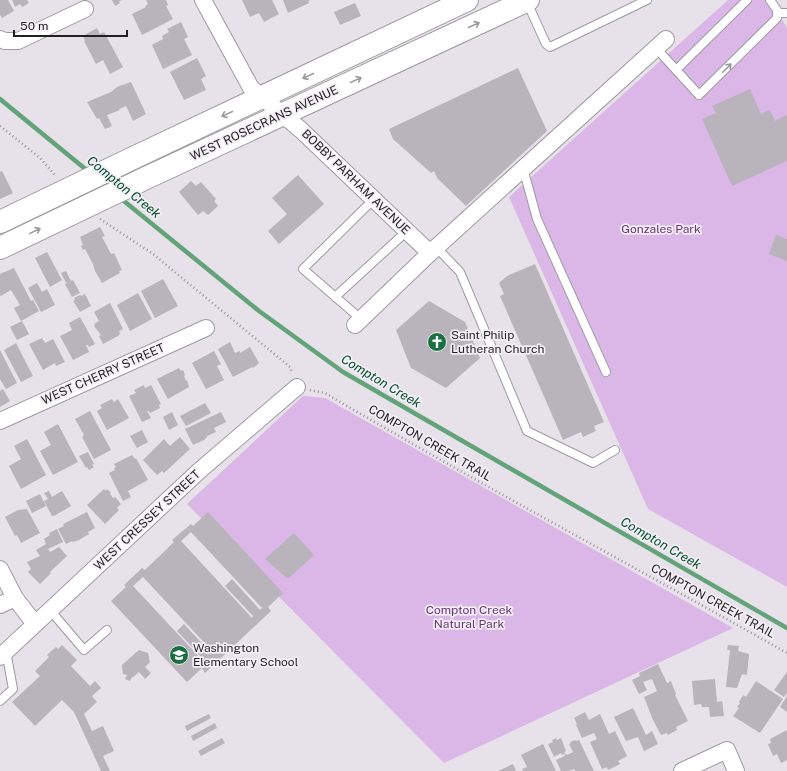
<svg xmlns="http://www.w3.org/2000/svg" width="787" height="771" font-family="'Public Sans',sans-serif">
<rect width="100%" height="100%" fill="#e7e1e9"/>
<path fill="#dab7e7" d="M728,0h43l16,28v559l-139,-78 -139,-312z
M303,396l22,2 408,230 -289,135 -257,-259z"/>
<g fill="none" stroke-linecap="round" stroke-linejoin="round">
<path stroke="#63a37a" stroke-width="4.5" d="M0,99l89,73
M119,197l140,114 84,61 444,256"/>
</g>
<path fill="#b9b3bb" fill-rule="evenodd" d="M0,0h8l6,11 -12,7 -2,-3z
M12,0h15l2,3 -7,4 -2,-3 -5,3z
M112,0h10l-3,1 1,2 -5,3z
M146,0h20l2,5 -2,1 7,13 -31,16 -10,-21 14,-7 -1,-1 3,-2z
M242,0h30l7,14 -15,8 -5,-9 -9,4z
M283,0h28l-3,1 1,2 -21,10z
M355,3l6,13 -21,9 -6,-13z
M181,22l7,15 -4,2 8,16 -29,14 -11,-24 11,-6 -1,-3 7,-4 -2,-3z
M97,28l3,6 4,-2 19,35 -13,7 -7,-14 -7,4 -12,-23h1l-2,-5z
M197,58l9,18 -5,3 5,11 -22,10 -14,-28z
M518,68l29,63 -81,75 -29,-28 -3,-7 -3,2 -38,-34 -4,-10z
M131,82l15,32 -13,7 -7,-15 -7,3 1,1 -13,5 5,11 -7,3 -6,-11 -2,1 -10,-17 24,-10 6,-5z
M750,89l11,25 9,-4 5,11 12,-6v46l-55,25 -30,-67 14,-6 -4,-7z
M2,171l11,22 -13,6v-27z
M298,175l26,29 -45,40 -11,-13 19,-17 -15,-16z
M191,181l5,5 5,-4 15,17 -2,2 4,5 -10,9 -5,-4 -5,4 -19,-23z
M100,227l5,9 -3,1 9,17 3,-1 8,17 -3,1 1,2 -18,10 -7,-12 -2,-7 -8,-15 -2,1 -2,-4 2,-1 -3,-8z
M776,235l11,4v22l-18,-7z
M47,252l15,28 -12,7 -15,-29z
M535,264l69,158 -10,4 2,5 -13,6 -2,-5 -18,8 -63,-144 4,-2 -5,-11 8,-7z
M14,268l17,33 2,-1 6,11 -18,10 -7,-13 6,-3 -9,-15 -10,6 -1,-1v-21z
M66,271l5,10 -5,2 -5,-10z
M163,279l15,27 -23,12 -14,-27z
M73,280l7,13 -8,4 -7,-13z
M37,283l5,9 5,-3 8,16 -14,7 -13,-24z
M138,293l14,26 -22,12 -13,-26z
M85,294l6,12 -11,6 -7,-11 2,-1 -1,-2 6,-3 1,1z
M429,301l36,21 15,36 -34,30 -35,-20 -15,-38z
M110,303l13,26 -4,2 1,3 -2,2 -15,8 -4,-8 2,-1 -7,-9 1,-1 -1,-1 5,-3 -5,-9z
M80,317l15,27 -6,3 -1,-2h-2l3,7 -16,8 -13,-24 12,-6 -3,-7z
M22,321l7,13 -12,6 -7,-13z
M42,338l3,5 8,-4 12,23 -9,4 -1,-3 -12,7 -14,-26z
M230,342l5,11 5,-2v2l10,-6 9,16 -6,5 -1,-1 -19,10 -15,-28z
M16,343l17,33 -12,6 -17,-32z
M0,350l17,33 -11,6 -6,-10z
M214,351l7,13 -4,2 7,14 -18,9 -14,-26z
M179,368l2,3 2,-1 2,5 -1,1 2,5 1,-1 2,7 -21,12 -11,-20z
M144,385l1,3 6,-3 10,19 -2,1 1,3 -10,5 -1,-2h-2l4,7 -9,4 -13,-26 7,-3 -2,-3z
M3,389l7,12 -10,6v-16z
M112,399l2,3 4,-3 11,19 -22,12 -10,-19 5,-3 -2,-3z
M205,403l6,10 -25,13 -6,-10z
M90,411l21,39 -17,9 -12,-22 2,-2 -9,-16z
M172,412l6,13 -9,5 -6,-13z
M221,412l5,10 -12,6 2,4 -9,4v1l-3,3 -11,5 -8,-16z
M58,424l20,38 -25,13 -13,-24 11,-6 -7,-13z
M142,430l6,12 -11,6 -7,-12z
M180,437l10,12 -26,24 -2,-2 -5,4 -14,-15 21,-21 6,7z
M27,439l19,36 -25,14 -12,-23 12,-7 -7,-13z
M88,452l6,12 -2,1 2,2 -5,3 -2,-3 -1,1 -7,-12z
M132,455l3,4 1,-1 12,22 -20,11 3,6 -8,4 -14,-28 6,-3 -1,-2 2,-1 -2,-3z
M104,489l2,2 1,-2 4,4 -1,1 3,4 2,-1 6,7 -4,4 2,2 -14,14 -18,-19z
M49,491l3,6 10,-6 9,15 -17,10h-2l-8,-15 4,-2 -4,-6z
M40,494l6,12 -14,7 -6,-12z
M27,509l13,24 -19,10 -4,-8 -2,1 -10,-19 13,-7z
M87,512l8,16 -7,4 1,2 -10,6 -6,2 -1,-1 -6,3 -8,-15 6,-3 -1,-2z
M208,512l75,81 -15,14 3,4 -66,62 -3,-5 -15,14 -76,-81 15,-14 -2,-2 18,-17 3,2 29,-28 -2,-2 19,-16 2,2zM191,532l71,76 -2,2 -28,-31 -7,7 28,30 -1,2 -71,-77zM143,577l71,76 -2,1 -28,-30 -7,7 28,30 -1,1 -71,-76z
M57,529l6,13 -15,7 2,3 9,-5 8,9 -17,16 1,1 -11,11 -12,-12 3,-3 -4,-7 13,-6 -4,-6 10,-6 -2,-5 6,-4 -1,-2z
M294,533l20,22 -26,24 -23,-20z
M62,645l15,15 -6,6 19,20 5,-5 6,7 -9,8 5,6 -13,12 8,17 11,-5 11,25 -11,5 7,15h-9l-27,-59 -12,-12 -27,26 -23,-24 28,-26 -5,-5 14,-14 -2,-2 9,-8 2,2z
M728,645l11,1 -1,5 11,3 -2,21 -5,-1 -5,14 -11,-1 4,-37h-3z
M139,650l9,3 2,9 -5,5 6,6 -6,6 -6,-7 -6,5h-1l-2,4 -5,-2 2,-4 -4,-1 -1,-9z
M658,664l9,19 4,-2 5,13 -1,1 13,26 -12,6 1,3 -9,5 -1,-2 -6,2 -8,-15 -9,-23 13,-6 -5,-12 -9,3 4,8 -8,4 -7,-14 8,-4 -1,-3z
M787,672v21l-3,4 -10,-7z
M715,679l2,23 5,-1 2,15 -14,1 -1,-10h-7l-1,-3 -7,1 -2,-24z
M756,681l27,18 -23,34 -27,-17 6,-8 -2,-1 3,-4 -1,-1 4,-7 3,2z
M787,696v16l-7,-5z
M633,708l13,27 6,-4 6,13 -14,7 -6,-14 -12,4 -12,-24z
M585,712l4,8 11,-6 9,20 6,-3 12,25 -9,5 2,3 -12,6 -1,-3 -5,2 -12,-27 7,-3 -3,-6 -12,5 -6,-13 1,-1 -3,-6z
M209,714l2,4 -24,13 -2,-5z
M215,723l2,5 -24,13 -2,-5z
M787,730v30l-6,3 -4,-9 -4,2 -5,-12 3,-1 -1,-4z
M222,738l3,5 -24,13 -3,-5z
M556,738l1,2 4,-2 5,13 -2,1 1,2 -3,1 -1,-2 -7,4 -6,-13 5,-2 -1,-2z
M575,740l1,1 3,-1 15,31h-19l-1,-2 -5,2h-8l-5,-11 9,-4 -1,-1 2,-1 1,1 6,-3 -4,-8 2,-1 -1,-1z
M543,744l13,27h-33l-1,-2 5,-2 -6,-12z
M513,764l3,7h-18z"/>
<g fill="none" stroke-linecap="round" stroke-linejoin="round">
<g stroke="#9f99a1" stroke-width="10">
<path id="lane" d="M527,2l19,42 4,3 97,-47
M777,13h10
M656,48l43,47 78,-77v-8l-7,-10
M676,70l71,-70
M523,168l14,51 69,153
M436,247l24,25 67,159 66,32 22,-13
M335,297l72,-66
M361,319l-58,-50 71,-70
M50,610l34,40 23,-20
M0,701l13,-12 -7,-38"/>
</g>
<g stroke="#9f99a1" stroke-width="18">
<path id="street" d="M203,0l48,88 50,42 129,123
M0,39l5,2h13l67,-32
M355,325l75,-72 236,-214
M0,421l206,-93
M0,569l15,29 20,26
M0,605l15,-7
M0,657l199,-186 98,-84
M682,771l45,-21 9,21"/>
</g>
<g stroke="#9f99a1" stroke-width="24">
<path id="primary" d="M0,222l131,-63 336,-159
M0,248l146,-70 382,-178"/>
</g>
<path stroke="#969298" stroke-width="2.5" stroke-dasharray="1 3" stroke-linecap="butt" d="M0,126l40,32 15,17
M100,219l53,35 137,113 2,6
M310,390l15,3c152,90 308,173 462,260"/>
<use href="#lane" stroke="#fff" stroke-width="8"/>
<use href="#street" stroke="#fff" stroke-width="16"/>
<use href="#primary" stroke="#fff" stroke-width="22"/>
</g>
<defs><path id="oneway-shaft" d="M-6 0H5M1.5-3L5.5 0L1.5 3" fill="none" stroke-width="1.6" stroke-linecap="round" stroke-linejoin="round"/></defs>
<g stroke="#9b9a9c">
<use href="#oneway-shaft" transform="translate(474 25) rotate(-25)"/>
<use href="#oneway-shaft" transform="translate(727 68) rotate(-45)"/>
<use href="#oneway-shaft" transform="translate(308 76) rotate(155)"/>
<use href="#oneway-shaft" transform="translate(356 80) rotate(-25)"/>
<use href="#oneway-shaft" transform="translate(227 114) rotate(155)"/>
<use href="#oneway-shaft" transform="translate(35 231) rotate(-26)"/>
</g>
<defs>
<g id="church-disc" transform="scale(1)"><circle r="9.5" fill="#1a7042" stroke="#f4eef6"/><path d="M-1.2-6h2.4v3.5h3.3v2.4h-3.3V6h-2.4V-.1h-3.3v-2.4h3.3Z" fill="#fff"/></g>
<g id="school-disc" transform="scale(1)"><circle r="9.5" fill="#1a7042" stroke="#f4eef6"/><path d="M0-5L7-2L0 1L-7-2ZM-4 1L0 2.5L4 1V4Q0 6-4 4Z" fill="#fff"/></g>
</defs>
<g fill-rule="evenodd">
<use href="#church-disc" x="437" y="342"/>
<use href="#school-disc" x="179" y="655"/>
</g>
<g text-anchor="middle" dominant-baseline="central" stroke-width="3.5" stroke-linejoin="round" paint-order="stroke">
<g font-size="12" fill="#211f22" stroke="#f4eef6">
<text transform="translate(264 123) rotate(-25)">WEST ROSECRANS AVENUE</text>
<text transform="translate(356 182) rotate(44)">BOBBY PARHAM AVENUE</text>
<text transform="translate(103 374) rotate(-24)">WEST CHERRY STREET</text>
<text transform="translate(430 443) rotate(30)">COMPTON CREEK TRAIL</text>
<text transform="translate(147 520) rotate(-43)">WEST CRESSEY STREET</text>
<text transform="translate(713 601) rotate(29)">COMPTON CREEK TRAIL</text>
</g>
<g font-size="12" fill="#693579" stroke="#f4eef6">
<text x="661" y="229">Gonzales Park</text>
<text x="469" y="610">Compton Creek<tspan x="469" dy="14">Natural Park</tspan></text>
</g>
<g font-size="12" fill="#211f22" stroke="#f4eef6" text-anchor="start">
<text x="451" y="335">Saint Philip<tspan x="451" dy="14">Lutheran Church</tspan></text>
<text x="193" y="648">Washington<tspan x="193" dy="14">Elementary School</tspan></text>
</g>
<g font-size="13" font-style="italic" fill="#00512a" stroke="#f4eef6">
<text transform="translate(124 187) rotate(39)">Compton Creek</text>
<text transform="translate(381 381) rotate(31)">Compton Creek</text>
<text transform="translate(661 543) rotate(30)">Compton Creek</text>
</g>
</g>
<path d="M14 30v6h113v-6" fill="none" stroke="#211f22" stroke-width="2"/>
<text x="20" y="30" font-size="12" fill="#211f22" stroke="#f4eef6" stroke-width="3" paint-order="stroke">50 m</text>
</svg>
